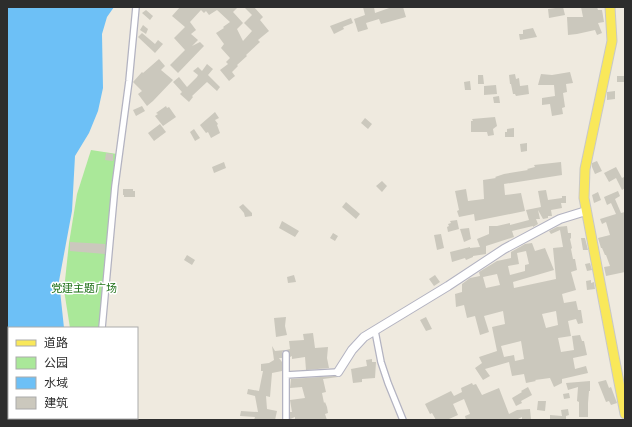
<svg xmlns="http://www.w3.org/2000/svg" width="632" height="427" font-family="'Sofia Sans Condensed','Noto Sans SC',sans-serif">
<rect width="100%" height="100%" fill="#efeadf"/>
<path fill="#aae899" d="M91,150l26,4 -17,174h-30l-6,-38 5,-47 8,-49z"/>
<path fill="#6dc0f6" d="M7,7h107l-7,10 -5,17 1,54 -5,23 -9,22 -14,23 -3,55 -13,70 5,47h-55v90h70v2h-72z"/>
<path fill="#cbc8bd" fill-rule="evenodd" d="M180,7h58l-5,5 10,11 -6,6 6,12 9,-10 -8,-8 8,-8 -8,-8h10l9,10 -3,3 9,11 -11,9 2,2 -14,13 1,1 -10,9 1,1 -6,6 3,4 -6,5 -9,-11 8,-6 -2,-2 4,-4 -9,-10 3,-4 -8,-11 8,-5 -1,-1 7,-5 -13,-12 -8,5 -3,-4 -2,2 -3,-3 -11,12 6,8 -5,4 7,6 -6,6 8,-4 4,4 -26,27 -8,-8 15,-15 -11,-12 11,-11 -13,-11z
M363,7h11l1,6 17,-6h11l3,10 -25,7 -2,-5 -13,4 2,6 -10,3 -4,-13 11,-4z
M563,7l2,8 -16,3 -1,-9z
M581,7h16l1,3h4l2,12 -6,1 4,10 -5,2 -2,-5 -18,4 -9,1 -1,-18h16z
M146,10l7,6 -3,4 -8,-7z
M351,18l2,5 -10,4 1,2 -10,5 -4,-8z
M143,25l5,4 -2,5 -6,-4z
M533,28l4,9 -17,3 -1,-6h4v-4z
M142,33l13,11 3,-4 5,4 -8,9 -17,-16z
M159,59l6,7 -4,4 12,10 -20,21 -6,5 -9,-12 4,-3 -9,-9 9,-10 1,1z
M207,64l6,5 -5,6 12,12 -3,4 -10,-9 -15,14 1,1 -4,5 -9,-8 2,-2 -9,-10 6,-5 8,10 10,-10 1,-2 -5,-4 5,-4 4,4z
M570,72l3,11 -7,1 1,8 -4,1 2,14 -3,1 1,6 -11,2 -2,-12 -8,1v-7l13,-2 -1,-11h-16l3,-11 11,1z
M515,74l1,5 3,-1 1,8 8,-1 1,9 -13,2 -1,-2h-2l-2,-10h-1l-1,-9z
M478,75h5l1,9h-6z
M617,76h8v6h-8z
M470,81l1,9h-6l-1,-8z
M496,85l1,9 -13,1v-9z
M615,91v8l-8,1v-8z
M499,96l1,7h-6l-1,-6z
M142,106l3,5 -9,5 -3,-6z
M166,106l1,2 2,-1 7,10 -13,9 -8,-10 3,-2 -2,-1z
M215,112l4,6 -4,2 3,4 -1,1 3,8 -9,5 -3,-6 -2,1 -6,-8z
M495,117l2,9 -4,3 1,6 -6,1 -1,-4h-16v-11h2l-1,-2z
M365,118l7,6 -4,5 -7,-6z
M160,124l6,8 -12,9 -6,-8z
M514,128v9h-9v-5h2v-3z
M194,129l6,9 -5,3 -5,-9z
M527,143v8l-6,1 -1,-8z
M106,153l7,1v7l-8,-1z
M597,161l5,10 -7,3 -3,-7v-4z
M224,162l2,6 -12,5 -2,-6z
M561,162l1,13 -58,9 1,11 16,-2 4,18 -50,10 -1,-7 -15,3 -2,-6 2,-1 -4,-19 11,-2 2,12 16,-2 -1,-19 13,-2 -1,-1 9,-3 24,-4 -1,-1 8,-2 -1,-2z
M616,167l6,11 2,-1 1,3v8l-3,2 -6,-12 -7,4 -5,-9z
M382,181l5,5 -5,6 -6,-6z
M123,189h10v2h2v6h-11v-2h-1z
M546,190l2,10 14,-2v-2h4v7h-5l1,5 -11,2 1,6h-4v2l-5,1 -5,-9 2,9h-4l2,5 -5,3v-1l-21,5 2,6 -28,9v8l-13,2v1l-7,3 -1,-2 -13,4 -2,-10 20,-5v1l10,-1 -3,-8 12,-5v-8h8l13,-3v2l19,-5 -3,-10 15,-3 -3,-16z
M618,191l2,5 -5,3 6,14 4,-1v60l-19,4 -2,-9 6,-1 -4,-11h-1l-3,-7h-1l-3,-10 12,-3 -4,-13 -4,2 -2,-5 16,-5 -5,-11 -4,2 -3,-8z
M598,192l3,8 -7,3 -2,-8z
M346,202l14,12 -4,5 -14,-12z
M243,204l9,9v3l-7,1 -1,-4 -5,-6z
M457,220l2,9 -11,3 -1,-5 2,-1 -1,-2 3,-1 -1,-2z
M282,221l17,10 -4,6 -16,-9z
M567,226l1,7h3v5l-1,1 2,9 -1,1 2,10h2l2,11 -6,2 5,18 -14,4 2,9 12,-2 2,9h3l2,13 -5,1 -2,-5 -8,2 3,15 -13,2 3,14 13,-2 -2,-14 8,-1 2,6h2l3,14 -14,3 2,11 11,-3 2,7 -26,6v4l-8,4 -4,-9 -15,2 1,1 -10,2 -2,-9 -12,2 -3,-14 -24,7 5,7 -7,4 -8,-12 7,-5 -3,-6 18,-6 -5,-24 13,-3 -2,-13 -19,5 5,16 -9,3 -5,-19 -8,2 -3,-13 -8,2 -1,-13 7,-2v-8l8,-6 10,-2 -1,-4 18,-11 14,-3v-6l14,-8 7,-1 3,8 10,-3 9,22 -41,12 1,6 42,-9 -3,-31 10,-1 -3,-17 -9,4 -2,-3 8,-4zM526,251l3,13 -4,1v6l-15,4 -2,-9 11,-2 -2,-11zM497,274l3,11 -14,3 -3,-11zM556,311l2,14 -12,3 -4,-14zM521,341l3,18 -9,2 -1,-6 -10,2 -3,-11z
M469,228l2,11 -7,3 -4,-13z
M333,233l5,3 -3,5 -5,-3z
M441,234l3,14 -7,2 -3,-15z
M581,238h4l3,12h-5z
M70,242l35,2v10l-35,-3z
M187,255l8,5 -3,5 -8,-5z
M590,263l2,7 -5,1 -2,-7z
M294,275l2,7 -8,1 -1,-6z
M435,275l5,7 -6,4 -5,-7z
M591,280v3l3,-1 1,7 -8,1 -1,-9z
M286,317l-1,9 2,9 -11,2 -2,-19z
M426,317l6,12 -6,2 -6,-11z
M313,333l2,15 13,-1 -1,11 2,10 -23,2 -1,-13 -13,2v-3l-2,1 -1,-5 -3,-2 4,-1 -1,-8 15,-1 -1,-6z
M272,346l3,5 10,-1 -3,2v6h-3l3,4v9l-10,2 -2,24 -4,-1 1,13 10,2 -2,9h-21l1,-3 -15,-1 1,-5 17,1 -3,-16 -8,-2 1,-5 11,2 4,-20h-2v-7l8,-1 5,-3z
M372,359v3h4l-1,16 -13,1v3l-9,1 -2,-14 16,-3 -1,-6z
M335,376l3,1 -15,2 3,13 -4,1 2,10 1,-1 2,5 1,6 -3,1 2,6h-32v-3l-5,2v-7h2l-2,-12 15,-2 -3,-11 -12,1 1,-9z
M606,380l3,8 2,-1 6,16 -6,2 -2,-4 -3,1 -8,-20z
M590,381v10h-1l-1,12v14h-9v-15l-2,-1 1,-14 -10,3 -2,-7z
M472,383l1,2 3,-1 6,11 17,-7 10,26 8,-4 13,-1 1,10 -9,1v-3l-6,3h-50l-1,-4 5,-2 -6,-15 -11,5 5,11 -9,4 1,1h-14l-4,-7 -2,1 -5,-10 26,-13 3,5 8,-4 -1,-4z
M528,387l4,8 -11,6 1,2 -6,3 -4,-8 10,-6 -1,-1z
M569,393l1,5 -6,1 -1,-5z
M538,401h8l-1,10 -8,-1z
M568,409l1,6 -3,1v4h-16v-5l12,1 -1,-6z"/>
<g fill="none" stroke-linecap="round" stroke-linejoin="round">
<g stroke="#b3b3c1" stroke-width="8">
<path id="street" d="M102,328l13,-142 14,-105 7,-74
M375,331l6,31 7,21 15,37
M286,375l52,-3
M95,420v-2
M286,420v-66"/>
</g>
<g stroke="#b3b3c1" stroke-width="10">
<path id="secondary" d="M338,372l14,-22 12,-13 84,-51 56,-37 56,-30 26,-8"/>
</g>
<g stroke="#c8c8c8" stroke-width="11">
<path id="primary" d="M610,7l2,34 -27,128 -1,29 41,216"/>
</g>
<use href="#street" stroke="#fff" stroke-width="5.5"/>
<use href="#secondary" stroke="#fff" stroke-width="8"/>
<use href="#primary" stroke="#f9e85a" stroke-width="9"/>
</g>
<g text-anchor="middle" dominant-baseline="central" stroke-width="3" stroke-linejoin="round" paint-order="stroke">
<g font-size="11" fill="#1e7017" stroke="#fff">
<text x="84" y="288">党建主题广场</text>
</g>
</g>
<rect width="632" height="427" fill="none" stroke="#2d2d2d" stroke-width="16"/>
<rect x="8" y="327" width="130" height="92" fill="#ffffff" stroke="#ababab"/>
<rect x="16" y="340" width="20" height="6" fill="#f9e85a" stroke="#ababab"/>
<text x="44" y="347" font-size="12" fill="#2d2d2d">道路</text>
<rect x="16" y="357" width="20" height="12" fill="#aae899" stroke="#ababab"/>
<text x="44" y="367" font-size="12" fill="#2d2d2d">公园</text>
<rect x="16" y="377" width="20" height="12" fill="#6dc0f6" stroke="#ababab"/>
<text x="44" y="387" font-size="12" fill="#2d2d2d">水域</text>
<rect x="16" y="397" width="20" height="12" fill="#cbc8bd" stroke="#ababab"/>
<text x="44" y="407" font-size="12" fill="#2d2d2d">建筑</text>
</svg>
